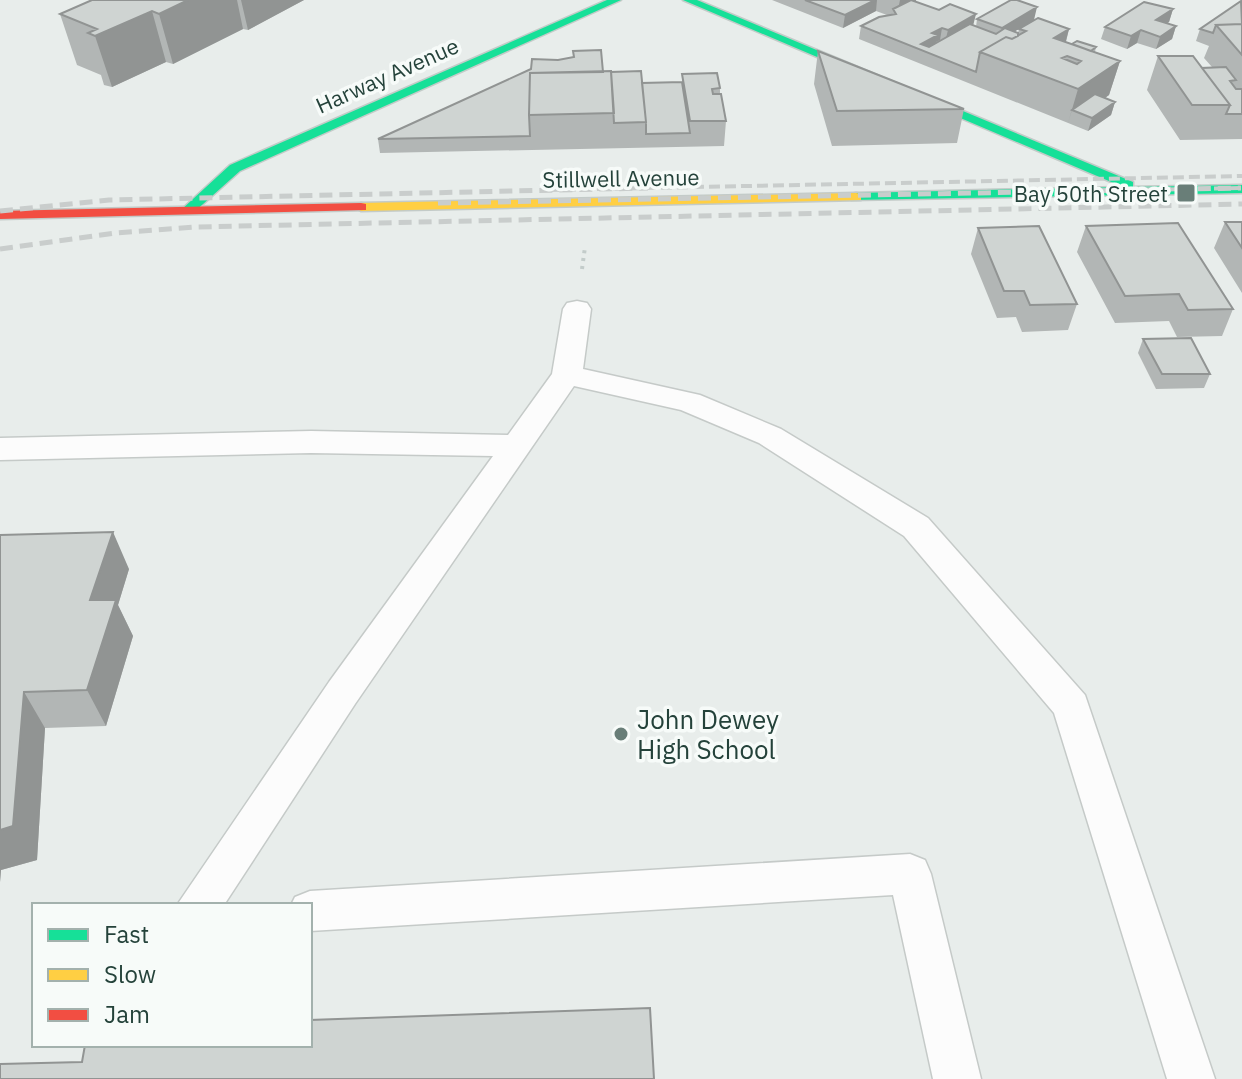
<svg xmlns="http://www.w3.org/2000/svg" width="1242" height="1079" font-family="'IBM Plex Sans',sans-serif">
<rect width="100%" height="100%" fill="#e8edeb"/>
<g fill="none" stroke-linecap="round" stroke-linejoin="round">
<g stroke="#c5cac8" stroke-width="3">
<path id="lane" d="M577,301l10,2 4,6 -8,60 117,26 81,34 147,89 157,177 130,384h-48l-113,-366 -150,-177 -145,-93 -78,-33 -107,-24 -219,318 -131,201h-47l152,-223 164,-226 -182,-3 -311,7v-22l311,-7 197,4 44,-61 11,-65 4,-6z
M910,854l15,6 6,14 50,205h-48l-40,-184 -583,36v-26h-19l4,-8 15,-6z"/>
</g>
<g stroke="#c3cbc8" stroke-width="3">
<path id="fast" d="M607,0h14l-381,171 -47,42 -5,1 -7,-4 49,-45z
M683,0h14l436,182v5l109,-2v8l-391,7v-6l5,-1 267,-6z"/>
</g>
<g stroke="#c3cbc8" stroke-width="3">
<path id="slow" d="M856,193l5,1v6l-500,11 -7,-4 7,-4z"/>
</g>
<g stroke="#c3cbc8" stroke-width="3">
<path id="jam" d="M361,203l5,1v6l-366,9v-8z"/>
</g>
<path stroke="#c3ccca" stroke-width="4" stroke-dasharray="3 5" stroke-linecap="butt" d="M582,269l3,-22"/>
<use href="#lane" fill="#fcfcfc" fill-rule="evenodd"/>
<use href="#fast" fill="#16e098" fill-rule="evenodd"/>
<use href="#slow" fill="#ffcf43" fill-rule="evenodd"/>
<use href="#jam" fill="#f24e42" fill-rule="evenodd"/>
<path stroke="#c9cdcc" stroke-width="4" stroke-dasharray="11 5" stroke-linecap="butt" d="M549,190l693,-14
M1134,190l108,-2"/>
<path stroke="#c9cdcc" stroke-width="5" stroke-dasharray="13 7" stroke-linecap="butt" d="M438,203l803,-15
M0,211l109,-11 539,-12
M0,249l116,-16 79,-6 1047,-23"/>
</g>
<path fill="#b2b6b5" d="M92,0h212l-56,30 -5,-1 -70,35 -7,-2 -54,25 -8,-2 -3,-10 -24,-10 -17,-51z
M772,0h144l-1,2 61,25 1,-8 57,1 -19,11 3,2 1,-4h50l-3,13 6,2 24,3 -1,5 25,9 -11,34 -4,3 10,4 -4,13 -23,16 -229,-92 2,-13 26,-11 -11,-4 -33,17z
M1242,2v137l-62,1 -33,-50 11,-34 44,12 10,-1 -8,-9 5,-12 -13,-5 4,-12z
M1173,9l-4,13 -2,1 9,3 -4,13 -16,10 -19,-6 -10,6 -26,-10 4,-12z
M818,51l146,58 -7,34 -125,3 -18,-62z
M531,69l72,3 39,11 40,1v-10l38,14v6l6,27 -2,25 -344,7 -2,-14z
M1225,222h17v71l-28,-45z
M1086,226l147,83 -11,27 -45,1 -8,-16 -54,2 -38,-71z
M978,228l99,76 -9,26 -46,2 -6,-15 -19,1 -26,-64z
M1143,339l67,35 -6,14 -48,1 -18,-36z
M0,535l129,34 -11,36 15,31 -27,90 -61,2 -8,132 -36,10 -1,12z"/>
<path fill="#919493" d="M188,0h49l6,29 -70,35 -14,-50z
M241,0h63l-56,30z
M875,0h2l-1,11 -33,17 2,-13z
M900,0h16l-2,10 -18,9z
M1037,7l-3,13 -35,21 3,-13z
M1173,9l-4,13 -17,10 4,-12z
M152,11l14,51 -54,25 -17,-51z
M976,14l-3,12 -28,16 3,-12z
M1176,26l-4,13 -16,10 4,-12z
M942,28l-2,12 -4,2 -1,6 -8,4 -6,-8 11,-11z
M1069,29l-6,23 -9,-14z
M1141,30l-4,13 -10,6 4,-13z
M1120,61l-11,34 -27,19 -10,-4 -4,13 10,-34z
M1115,102l-4,13 -23,16 4,-13z
M113,532l16,37 -11,36 15,31 -27,90 -19,-36 3,-90z
M24,692l21,36 -8,132 -36,10 -1,12v-52z"/>
<path fill="#cfd4d2" stroke="#919493" stroke-width="2" fill-rule="evenodd" d="M92,0h96l-29,14 -7,-3 -57,25 -7,-3 9,-4 -37,-15z
M805,0h70l-30,15z
M911,0l28,10 11,-6 26,10 -28,16 -6,-2 -10,5 6,2 -17,9 8,3 41,-23 26,10 9,-6 13,5v3l-6,3 -6,-2 -26,15 -4,20 -115,-46 18,-9 17,-3 -3,-5z
M1011,0h6l20,7 -35,21 -25,-9z
M1241,1l1,23 -26,1 -3,8 -13,-4z
M1144,2l29,7 -17,11 20,6 -16,11 -19,-7 -10,6 -26,-9z
M1038,18l31,11 -15,9 66,23 -42,28 -98,-37 26,-15 6,2 14,-8 -7,-2zM1067,56l14,5 -4,3 -15,-6z
M1242,24v31l-26,-30z
M1077,41l19,6 -5,4 -19,-7z
M601,50l2,22 -73,1 -1,42 1,21 -152,3 153,-70 1,-10 26,1 16,-3 -1,-6z
M818,51l146,58 -127,2z
M1158,56h35l37,49h-38z
M1226,67l10,13 -6,1 6,8h6v25h-16l4,-9 -28,-37z
M611,71l3,42 -85,2 1,-42z
M641,71l5,51 -32,1 -3,-51z
M717,73l3,15 -8,1 1,5h8l5,27h-36l-8,-47z
M682,82l8,51 -44,1v-12l-4,-39z
M1095,94l20,8 -23,16 -20,-8z
M1225,222h17v26z
M1178,223l55,86 -45,1 -9,-16 -54,2 -39,-70z
M1039,226l38,78 -47,1 -6,-14h-20l-26,-63z
M1191,338l19,36h-48l-19,-35z
M113,532l-23,68h26l-29,90 -63,2 -11,134 -13,4v-295z
M650,1008l4,71h-654v-15l82,-2 3,-17h225v-25z"/>
<g fill="#697e78" stroke="#f7fbf9" stroke-width="3">
<rect x="1176" y="183" width="20" height="20" rx="4"/>
<circle cx="621" cy="734" r="8"/>
</g>
<g text-anchor="middle" dominant-baseline="central" stroke-width="7" stroke-linejoin="round" paint-order="stroke">
<g font-size="22" fill="#24423a" stroke="#f7fbf9">
<text transform="translate(387 75) rotate(-24)">Harway Avenue</text>
<text transform="translate(621 178) rotate(-1)">Stillwell Avenue</text>
</g>
<g font-size="22" fill="#24423a" stroke="#f7fbf9" text-anchor="end">
<text x="1168" y="193">Bay 50th Street</text>
</g>
<g font-size="26" fill="#24423a" stroke="#f7fbf9" text-anchor="start">
<text x="637" y="719">John Dewey<tspan x="637" dy="30">High School</tspan></text>
</g>
</g>
<rect x="32" y="903" width="280" height="144" fill="#f7fbf9" stroke="#a3b1ad" stroke-width="2"/>
<rect x="48" y="929" width="40" height="12" fill="#16e098" stroke="#a3b1ad" stroke-width="2"/>
<text x="104" y="943" font-size="24" fill="#24423a">Fast</text>
<rect x="48" y="969" width="40" height="12" fill="#ffcf43" stroke="#a3b1ad" stroke-width="2"/>
<text x="104" y="983" font-size="24" fill="#24423a">Slow</text>
<rect x="48" y="1009" width="40" height="12" fill="#f24e42" stroke="#a3b1ad" stroke-width="2"/>
<text x="104" y="1023" font-size="24" fill="#24423a">Jam</text>
</svg>
